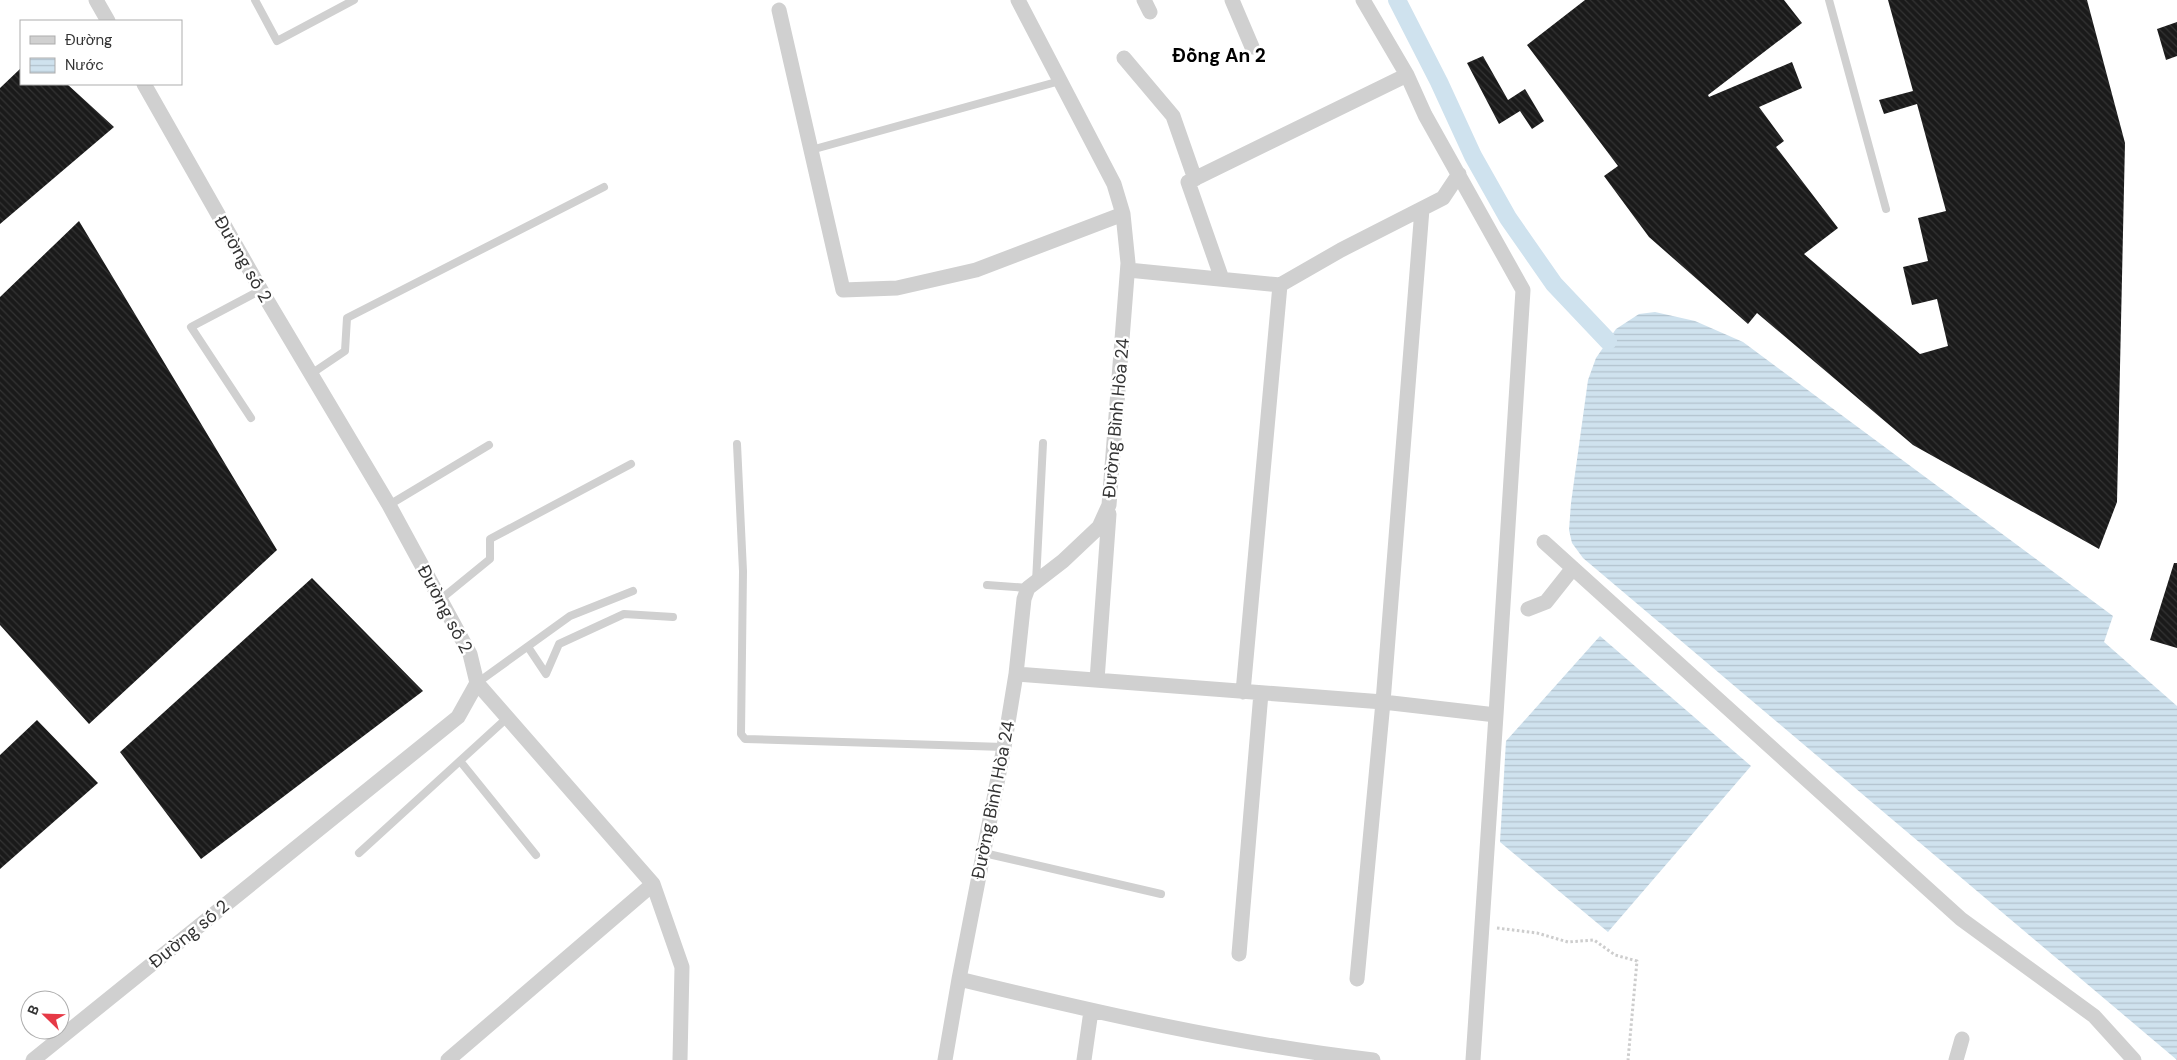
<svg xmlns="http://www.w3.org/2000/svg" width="2177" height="1060" font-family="'DM Sans',sans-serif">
<defs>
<pattern id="water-rules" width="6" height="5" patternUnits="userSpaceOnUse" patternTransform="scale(1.25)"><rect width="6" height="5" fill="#cfe2ee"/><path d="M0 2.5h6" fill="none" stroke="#b2c2cd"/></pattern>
<pattern id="building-back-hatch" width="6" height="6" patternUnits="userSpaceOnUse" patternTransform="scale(1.25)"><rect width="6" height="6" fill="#1a1a1a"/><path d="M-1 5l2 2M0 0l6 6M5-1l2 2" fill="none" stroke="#333"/></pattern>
</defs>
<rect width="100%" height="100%" fill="#fff"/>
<path fill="url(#water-rules)" d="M1655,312l40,9 48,21 370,274 -9,26 73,64v354l-594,-502 -11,-15 -3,-13 2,-27 17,-123 8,-22 20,-29 23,-15z
M1600,636l151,130 -143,166 -108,-90 6,-101z"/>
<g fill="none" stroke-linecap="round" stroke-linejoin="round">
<path stroke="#cfe2ee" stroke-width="18" d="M1397,0l42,82 34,74 35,62 46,66 54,57"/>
</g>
<path fill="url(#building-back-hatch)" d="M1585,0h199l18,23 -94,72 1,2 83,-35 10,26 -43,19 25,34 -8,6 62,81 -34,26 116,100 28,-8 -11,-47 -25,6 -9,-38 25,-6 -10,-43 28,-7 -29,-107 -33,10 -5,-14 34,-9 -25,-91h199l38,143 -8,359 -18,47 -186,-104 -156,-132 -9,11 -99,-87 -45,-61 14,-10 -91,-121z
M2177,22v34l-11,4 -9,-31z
M1483,56l25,44 17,-11 19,32 -12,8 -12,-18 -21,13 -32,-61z
M21,68v16h46l47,43 -114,97v-136z
M79,221l198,329 -188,174 -89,-99v-328z
M2174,563h3v85l-27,-8z
M312,578l111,113 -222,168 -81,-107z
M37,720l61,63 -98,86v-114z"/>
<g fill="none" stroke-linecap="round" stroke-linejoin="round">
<path stroke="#cdcdcd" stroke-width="3" stroke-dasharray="2.5 2.5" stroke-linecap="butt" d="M1497,928l40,5 31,9 26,-2 21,15 22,6 -9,99"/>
<path stroke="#d0d0d0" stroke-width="8" d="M255,0l22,41 77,-41
M1829,0l57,209
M811,150l249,-69
M311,374l34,-23 2,-33 257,-131
M251,418l-60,-91 70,-37
M737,444l6,127 -2,163 4,5 259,8
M389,505l100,-60
M1036,582l7,-139
M987,585l41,3
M441,599l49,-40v-20l141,-75
M528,647l18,27 13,-30 65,-30 49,3
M477,683l93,-67 63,-25
M460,761l76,94
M359,853l148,-135
M984,853l177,41"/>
<path stroke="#d0d0d0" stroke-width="15" d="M96,0l12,21
M1144,0l6,12
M1232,0l20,47
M779,10l64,280 54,-2 79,-18 147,-56
M1124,58l49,58 22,63
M1128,270l152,15 -37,407
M1222,279l-34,-97 219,-107
M1280,285l61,-35 102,-52 16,-24
M1544,542l417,377 133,97 40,44
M1528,609l18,-7 27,-34
M1016,674l367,28 113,13 27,-425 -98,-175 -18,-40 -44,-75
M1097,680l12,-166
M653,884l29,83 -2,93
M1239,954l22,-261
M959,979c136,33 274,65 414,81
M1357,979l26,-277 39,-493
M33,1060l425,-343 19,-34 -7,-29 -81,-149 -128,-215 -117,-206
M448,1060l205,-176 -176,-201
M945,1060l14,-81 45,-232 12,-73 8,-75 4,-11 35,-27 36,-34 10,-22 19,-242 -5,-49 -9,-30 -96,-184
M1084,1060l7,-49
M1473,1060l23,-345
M1956,1060l6,-21"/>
</g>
<g text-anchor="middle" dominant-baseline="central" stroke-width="5" stroke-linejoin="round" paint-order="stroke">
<g font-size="18" fill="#333" stroke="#fff">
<text transform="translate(243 259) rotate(60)">Đường số 2</text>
<text transform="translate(1116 418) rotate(-85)">Đường Bình Hòa 24</text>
<text transform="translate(445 609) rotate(62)">Đường số 2</text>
<text transform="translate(993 800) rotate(-79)">Đường Bình Hòa 24</text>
<text transform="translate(189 934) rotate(-39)">Đường số 2</text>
</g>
<g font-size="19" font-weight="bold" fill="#000" stroke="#fff">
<text x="1219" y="55">Đồng An 2</text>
</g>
</g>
<rect x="20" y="20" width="162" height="65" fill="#ffffff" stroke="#adadad"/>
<rect x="30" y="36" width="25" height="8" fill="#d0d0d0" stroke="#adadad"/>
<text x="65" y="45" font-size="15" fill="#333333">Đường</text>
<rect x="30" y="58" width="25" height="15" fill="url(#water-rules)" stroke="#adadad"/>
<text x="65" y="70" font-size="15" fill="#333333">Nước</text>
<g transform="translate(45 1015) rotate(293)"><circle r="24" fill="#ffffff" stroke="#adadad"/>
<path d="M0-4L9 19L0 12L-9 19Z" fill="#e63946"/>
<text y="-8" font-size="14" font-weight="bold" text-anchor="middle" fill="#333333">B</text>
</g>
</svg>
